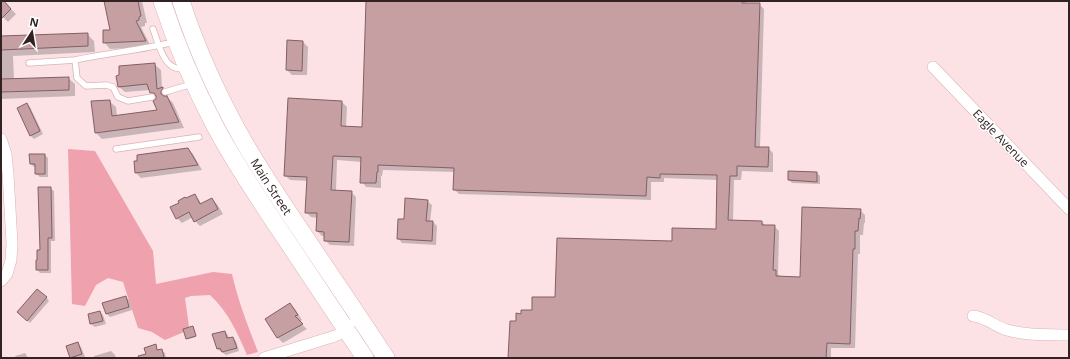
<svg xmlns="http://www.w3.org/2000/svg" width="1070" height="359" font-family="'Open Sans',sans-serif">
<rect width="100%" height="100%" fill="#fce2e5"/>
<path fill="#efa1ad" d="M68,149l27,2 58,100 3,33 57,-12 19,2c6,27 16,52 26,78l-11,3c-10,-23 -18,-42 -37,-60l-19,1 -6,2 4,29 -6,2 1,3 -19,8 -13,-8 -14,-4 -15,-46 -15,-4 -12,7 -11,21 -13,-2z"/>
<path fill="#0003" d="M1,1h2l13,13 -8,8 -7,-7z
M105,1h37l5,22h-2v3l-4,1 10,20 -41,2 -6,-7 8,-11z
M367,1h379v3h13l5,5 -4,139h8l5,5v19l-31,-1 -1,9h-7l-1,41 29,1 4,4h8l5,5 -1,43 2,2 21,2 59,-68 5,5v8h-1l-1,12h-3v19h-2l-3,94h-24v10h-322l8,-36 5,-7 11,-4 23,-13 117,-56 44,-12 1,-50 -54,-2v4h-13v18l-192,-6 -5,-5 1,-17 -72,-2 -1,6h-1v12l-15,-1 -4,-5v-20l-25,-2 -1,31 15,1 5,5 -2,49 -24,-1 -5,-5v-4h-3l-5,-5 1,-13 -7,-1 -5,-5 2,-31 -18,-1 -5,-5 57,-73 5,5 -1,20 17,1z
M87,34l7,7 1,11 -82,4 1,24 54,-2 7,6v12l-74,3v-62z
M303,42l5,5 -1,28h-15l-5,-5z
M154,64l7,6 1,17 7,7 -2,3 6,6 11,25 -82,11 -6,-6 13,-32 7,6 1,9 41,-5 -1,-13 -6,-6 -1,-2 -25,2 -7,-6z
M27,104l3,3 13,27 -9,5 -3,-3z
M188,149l5,5 9,16 -61,8 -5,-5 -1,-11z
M45,155l3,3v19h-8l-4,-3v-7h-2l-4,-4z
M817,173l3,3v8l-28,-1 -3,-3z
M50,188l4,3 1,50h-4v32h-11l-3,-4z
M194,195l5,5 3,5 10,-6 5,5 6,10 -23,12 -5,-5 -2,-4 -11,6 -5,-5 9,-19z
M427,201l5,4 -2,17h3l4,4 -1,19 -34,-2 -4,-5 7,-18z
M46,297l3,4 -19,22 -9,-8z
M126,297l3,3 3,10 -22,7 -3,-3z
M290,304l5,5 7,11 -3,2 8,7 -24,14 -5,-5 -12,-19z
M100,312l3,3 3,9 -11,3 -4,-3 -2,-10z
M193,327l1,2 2,8 -8,2 -1,-1z
M225,332l3,3 1,4 4,-1 3,3 3,10 -13,4 -9,-6z
M78,343l3,4 4,10 -13,1 -1,-1z
M155,346l4,5 2,-1 4,3 1,5h-18z
M111,351l4,4 1,3h-21l-1,-2z
M25,353l3,5h-12l-1,-2z"/>
<path fill="#c69fa3" stroke="#835f64" d="M1,1h3l7,8 -10,10z
M104,1h34l3,15 -2,1v3l-3,1 10,20 -43,2v-13h7z
M366,1h376v2h18l-5,144h14l-1,20 -31,-1v10h-7l-2,44 34,1v4h13l-2,45h3v6l24,1 2,-70 59,2 -1,10 -1,-1 -1,13h-3v18h-2l-3,95 -23,-1 -1,15h-318l2,-37h6v-8l5,1v-4h11v-13h23l2,-59 115,3v-13l44,1 1,-54 -57,-1v4l-13,-1 -1,19 -193,-6 1,-22 -76,-3v7h-1l-1,11h-16l1,-26 -28,-1 -2,34 21,1 -3,51 -25,-1v-9l-8,-1 1,-18h-12l2,-36 -23,-1 4,-78 54,3 -1,25 21,1z
M88,33v13l-87,4v-14z
M287,40l16,1 -1,30 -16,-1z
M155,63l2,26 6,-2v1l-2,3v3l3,2h3l12,26 -84,11 -4,-32 19,-1 2,16 45,-6 -4,-9 3,-2v-3l-2,-3h-4l-3,-9 -29,3 -2,-11 3,-1v-9z
M69,77v13l-68,2v-13z
M27,103l13,28 -10,5 -13,-28z
M188,148l10,17 -63,8 -1,-12h3v-6z
M29,154h16v20h-10v-10h-5z
M788,171l29,1v10l-29,-2z
M38,187h13l1,51h-4v32h-12v-10h1v-10h3z
M195,194l5,10 12,-6 6,11 -24,13 -5,-10 -13,7 -6,-12 9,-4 -1,-2 7,-4 1,1z
M405,198l23,2 -2,21h7l-1,20 -35,-2 1,-20h6z
M37,289l10,8 -20,24 -10,-9z
M126,296l3,11 -23,7 -4,-11z
M290,303l8,12 -3,1 8,8 -26,14 -12,-19z
M100,311l3,10 -13,3 -2,-10z
M193,326l3,10 -10,3 -3,-10z
M225,331l2,7 6,-1 4,11 -15,4 -2,-4 -3,1 -5,-15z
M78,342l4,12 -12,4 -4,-12z
M156,344l1,6 5,-1 2,9h-25l-1,-2 8,-2 -2,-6z"/>
<g fill="none" stroke-linecap="round" stroke-linejoin="round">
<g stroke="#dab2b7" stroke-width="7">
<path id="lane" d="M153,29c6,15 11,45 33,39
M29,63l46,-3
M165,92l27,-8
M152,97l-24,4 -10,-4 -5,-10 -7,-2 -20,1 -9,-8 -2,-18c33,-7 66,-10 99,-18
M116,149l83,-12"/>
</g>
<g stroke="#dab2b7" stroke-width="12">
<path id="street" d="M933,67l136,142
M1,139l5,15 2,20 4,69 -1,17 -4,14 -6,7
M973,316c14,1 22,11 34,14 20,6 42,4 62,5
M264,358l71,-22 5,-2 9,-9"/>
</g>
<g stroke="#dab2b7" stroke-width="18">
<g id="primary">
<path d="M162,1c14,43 32,85 53,125 19,36 42,70 64,103 29,43 57,86 86,129"/>
<path id="s1" d="M181,1c16,49 38,97 63,141 16,28 33,53 51,80 30,45 61,90 91,136"/>
</g>
</g>
<use href="#lane" stroke="#fff" stroke-width="5.5"/>
<use href="#street" stroke="#fff" stroke-width="11"/>
<use href="#primary" stroke="#fff" stroke-width="17"/>
</g>
<g text-anchor="middle" dominant-baseline="central" stroke-width="3" stroke-linejoin="round" paint-order="stroke">
<g font-size="12" fill="#312224" stroke="#fff">
<text transform="translate(1001 138) rotate(46)">Eagle Avenue</text>
<text stroke="none"><textPath href="#s1" startOffset="207">Main Street</textPath></text>
</g>
</g>
<rect width="1070" height="359" fill="none" stroke="#312224" stroke-width="4"/>
<g transform="translate(32 32) rotate(12)" stroke="#ffffff" stroke-width="3" paint-order="stroke">
<path d="M0-3L7 15L0 10L-7 15Z" fill="#312224"/>
<text y="-6" font-size="11" font-weight="bold" text-anchor="middle" fill="#312224">N</text>
</g>
</svg>
